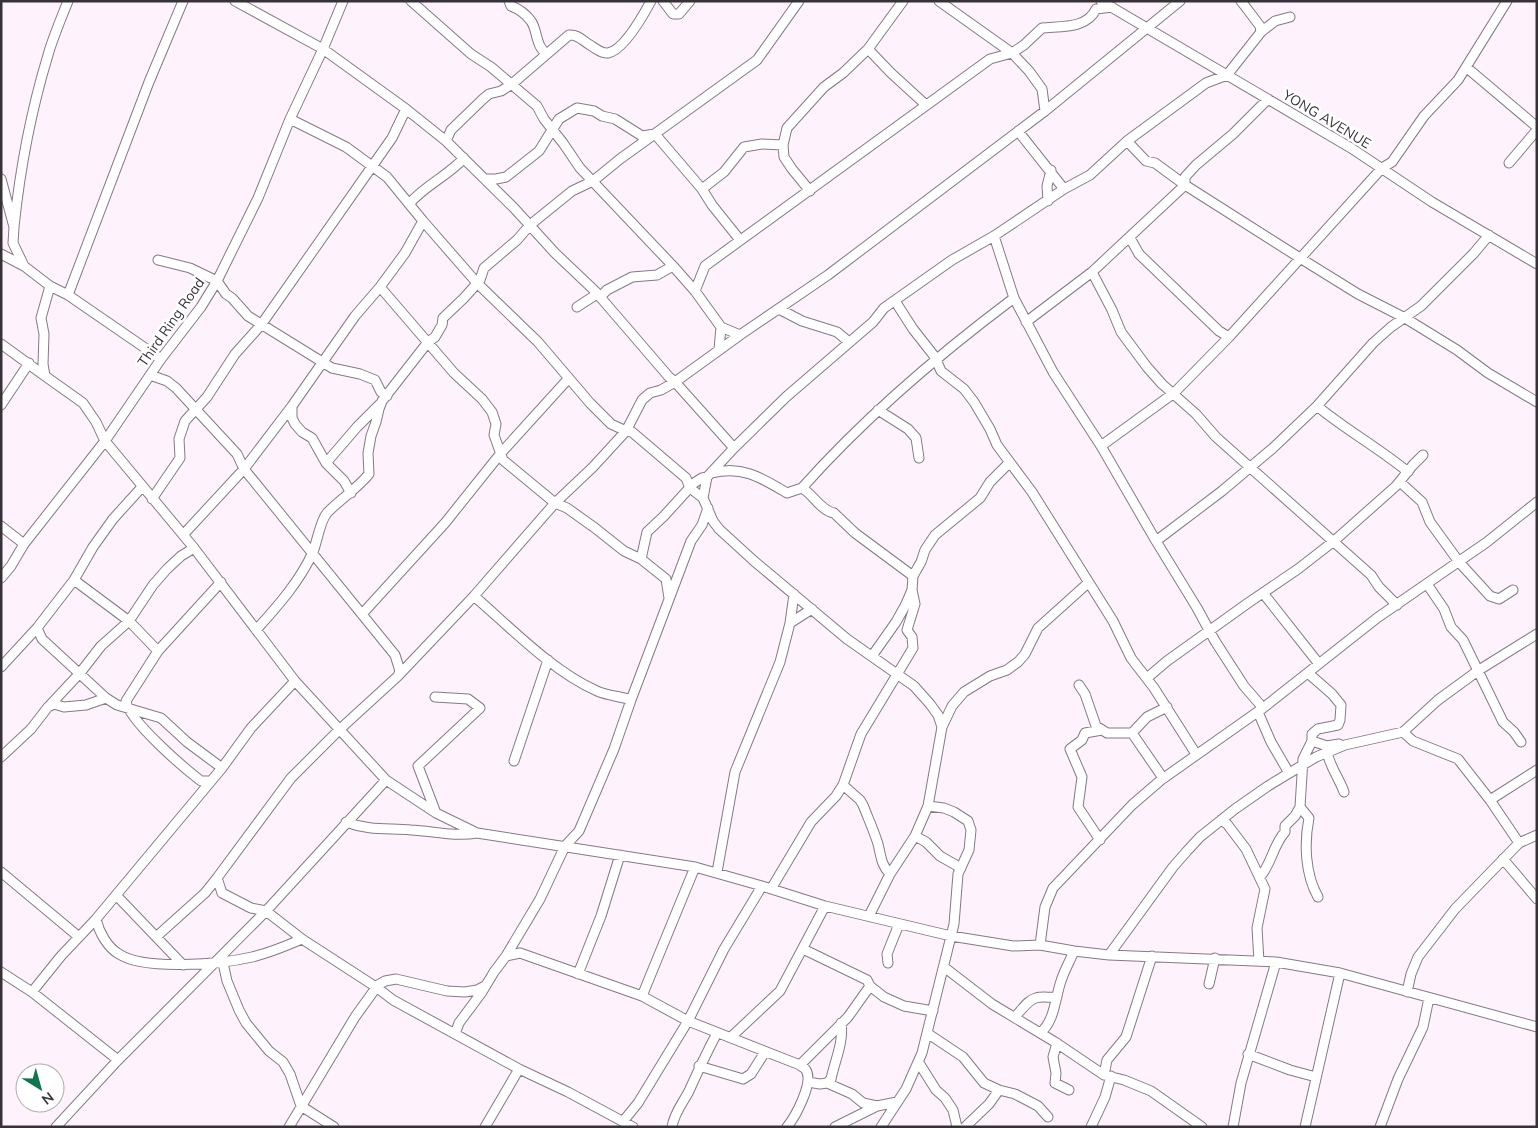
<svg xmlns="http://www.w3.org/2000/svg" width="1538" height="1128" font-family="Mulish,sans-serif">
<rect width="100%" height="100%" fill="#fef3fd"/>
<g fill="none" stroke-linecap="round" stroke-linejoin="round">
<g stroke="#857985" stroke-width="11">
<path id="minor" d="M235,1l88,48 83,60 40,32 68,67 41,45 40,38 74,86 6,5 59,66
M411,1l60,53 20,13 46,39 7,13 19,24 17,25 93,98 22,25 26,36 19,8
M509,1l2,5c8,3 14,7 20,15 7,10 4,25 16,33
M663,1l10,13h6l11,-13
M939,1l73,52 17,18 13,18 3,22
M1101,1l250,147 81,54 105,62
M1261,32l14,-11 15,-4
M868,49l23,24 35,32
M1466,67l71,60
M290,119l56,28 41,30 36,44 54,62 61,59 52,61 21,21 15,7 6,1 54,46 4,10 13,10
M1018,131l46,58
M446,141l5,-11 32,-31 6,-5 12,-3 11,-7 57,-49c9,-1 14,6 21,10 5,3 12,9 18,8 16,-3 36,-39 43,-52
M1127,141l19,20 9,2 30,22 115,73 58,36 47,24 52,32 31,23 49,29
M1509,163l28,-33
M1,179l13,48 -1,16 11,23
M485,179h11l10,-2 33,-26 20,-32 18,-11 17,3 8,5 13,3 27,17 13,-2 47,55 10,16 28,35
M702,189l22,-17 20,-25 18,-3 21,1
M810,191l-18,-22 -8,-12 -1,-12 4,-17 37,-41 19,-14 25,-24 35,-48
M1048,201l-1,-15 4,-16
M409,204c16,-19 39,-28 55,-46
M14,227c6,-58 17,-116 34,-172 5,-18 13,-36 20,-54
M994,236l20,62 39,74 48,74 55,95 41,67 18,33 29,45 19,22
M1130,238l9,16 80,77 10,6
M1,254l23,12 26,20 18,9 93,64
M158,260l32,8 27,13 9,13 6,4 16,18 84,52 28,6 15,6 6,12 6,4
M1092,272l20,38 9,22 26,35 15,17 34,30 20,23 155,138 8,12 18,18
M50,286l-9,32 3,16 -1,30 2,12 38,27 13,19 9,19 89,107 101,133 91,99 50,33 41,20 218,34 67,19 63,20 126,30 62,10 27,-1 34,6 35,4 167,7 64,11 197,54
M380,287l74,86 28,26 10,13 4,12 -2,11 9,25 52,43 12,5 28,20 29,23 17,8 25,20 3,19
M695,291l10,-25 285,-207 22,-6 12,-8 18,-17c19,-2 45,1 54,-19l16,-2
M68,295l81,-213 34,-81
M600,297l7,-7 25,-13 25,-2 16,-9
M895,301l18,28 22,28 6,14 23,18 10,13 16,27 7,16 35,47 81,129 18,37 23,30 42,66
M577,307l20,-13
M779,309l23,12 35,11 12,10
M1026,322l66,-50 93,-87v-8l11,-12 37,-31 35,-35
M1,344l44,32
M719,349l2,-22
M150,375l17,6 9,7 61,66 7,15 151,186 5,16 -2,5 -59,54 -48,48 -74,100 5,15 29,15 15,3 36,28 74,48 17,13 126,69 49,23 65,35
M1,405l28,-42
M292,406v12l3,6 7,8 10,6 14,25 18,18 7,12
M1317,406c29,24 62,42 91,66
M878,410l30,19 8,9 3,20
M1101,446l73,-53 55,-56 153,-169 10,-6 32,-46 34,-36 49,-79
M326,463l31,-36 23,-23
M712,473c30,-8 50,5 75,20l15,-5
M1400,482l22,20 8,20 29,40 31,34 9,3 14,-9
M152,499l28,-41 -1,-19 6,-18 22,-24 28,-43 26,-29 131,-187 14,-29
M1,526l23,18
M183,535l61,-66 48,-63 63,-90 25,-29 25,-34 18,-32
M1156,541l66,-50 51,-43 44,-42 56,-63 18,-16 30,-21 53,-53 15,-18
M641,559l6,-27 17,-16 30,-33 8,-5 5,-1
M913,576l-58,-43 -21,-20c-13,-2 -21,-19 -32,-25 63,-71 136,-133 212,-190
M1,578l10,-12 13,-22 81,-103 56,-82 40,-52 16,-26 41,-83 32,-79 33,-70 20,-48
M74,580l55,41 29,30 63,-69
M1427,584l17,25 7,18 12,13 40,82 11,10 7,10
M1263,593l56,71
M474,596c37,32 78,75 123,95 11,5 23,5 34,9
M363,613l82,-90 56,-70 68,-75
M790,623l22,-14
M37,628l5,11 64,59
M256,630c21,-23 44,-49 57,-78 4,-10 7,-31 14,-39 13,-14 30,-24 42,-39l-1,-21 3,-17 5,-14 3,-13 3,-8 46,-59 7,-5 7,-12 1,-7 21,-20 16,-18 4,-12 33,-28 13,-15 42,-34 21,-10 27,-22 137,-99 42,-59
M158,651l-32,50c2,19 58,67 75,80h10
M872,656l24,-34 9,-16 7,-16 1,-14 8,-14 4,-12 10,-15 45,-37 10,-16 19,-19
M1,667l36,-39 37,-48 19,-33 20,-28 29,-32
M398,676l76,-80 81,-93 38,-36 33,-36 16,-31 8,-7 11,-3 14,-8 65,-47 88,-60 217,-164 135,-110
M1147,678l20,-17 81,-58 50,-34 36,-28 62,-55 17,-21 10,-10
M1079,685l6,9 11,32 11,7h25
M435,697l33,2 12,9 -62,58 18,47
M50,705l30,-32 21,-27 28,-25 24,-36 14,-16 14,-13 13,-8
M1258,712l13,30 18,31
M942,727l-4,-12 -8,-11 -16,-18 -67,-47 -93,-78 -35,-32 -6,-8 -10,-23 4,-21 27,-29 52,-51 87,-75 11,-14 68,-48 42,-24 70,-47 26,-14 37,-34 79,-58 21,-8 34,-43 -1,-6 -19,-25
M1403,732l10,9 45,18 32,41
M1312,741l15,5 12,-2
M1327,752c3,15 12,26 17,40
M1,757l30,-28 17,-22 6,-3 10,3 22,-2 20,-7 11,7 44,13 26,24 35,26
M514,761l34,-101
M1163,778l-31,-45 15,-16 20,-10
M843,785l17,15 3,5c5,13 11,26 15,39 3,12 3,21 12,30
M1300,807l9,11c-5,25 -4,56 9,79
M1221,820l6,4 19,25 19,40 -8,39 2,33
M346,822c24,9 41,6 65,8 22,1 44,7 66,3
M915,836l11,6 14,14 21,12
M1100,840l-22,-33 4,-30 -12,-28 12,-9 3,-7 17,-3
M1519,843l-29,-43 47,-30
M1503,859l34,40
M1,872l78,65
M717,872l18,-100 45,-110 10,-39 4,-29
M1260,877c12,-14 13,-32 25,-45v-6l10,-10 5,-9 3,-48 9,-18v-7l6,-5 20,-4 2,-5 1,-15 -9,-11 -24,-21
M771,889l40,-67 25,-26 7,-11 18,-51 52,-86 -1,-11 -5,-7 8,-26 -3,-14
M116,895l67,70
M869,916l21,-42 25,-38 13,-30 14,-79 10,-21 12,-14 26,-16 17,-6 11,-8 7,-8 13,-26 50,-45
M96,919c3,13 11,28 23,35 26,17 103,10 133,3 17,-4 34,-11 50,-18
M156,937l49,-44 12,-15
M1040,945l5,-38 8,-19 79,-83 29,-25 102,-72 114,-90 110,-76 50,-40
M1109,955l64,-88 14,-16 13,-14 35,-28 33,-23 48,-29 29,-12 58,-13 35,-32 41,-30 58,-36
M506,956l14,-3 122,43 46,25 112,44c2,2 5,3 6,5 8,13 -11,47 -19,57
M223,963l4,18 12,29 7,13 23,28 14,11 7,12 11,32 33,21
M888,963l-1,-9 12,-30
M944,967l48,37 63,38 49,33 20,5 27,11 51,36
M1,972l31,20 86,68
M578,974l23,-58 19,-61
M1209,984l6,-26
M870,986l14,11 20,9 29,5
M32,992l29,-36 35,-37 126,-151 29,-40 44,-47
M1407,992l4,-18 7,-17 37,-48 64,-66 18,-8
M642,996l53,-129
M1014,1017c7,-5 13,-17 22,-19 5,-2 15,0 21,-1
M927,1033l36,24 21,26 15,7 16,4 23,12 10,11
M1040,1033c15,-12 15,-35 21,-52 3,-10 9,-20 13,-30
M455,1034l4,-11 23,-31 12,-20 12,-16 34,-57 25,-53 14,-15 35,-82 17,-49 60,-159 11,-16 6,-17
M731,1037l49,-46 45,-85
M1057,1043l-4,14 3,16 -1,10 14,7
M1248,1054l42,16 26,7
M919,1063l17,27 9,8 8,12 4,17
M800,1065l48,-48 22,-31 -3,-6 -64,-31
M699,1066l44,13 8,-5 14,-22
M1104,1075l3,-15 19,-23 26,-81
M808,1082l12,2 7,-1 25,11 11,9 14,3 20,-4
M827,1083l4,-4c4,-19 13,-37 10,-56
M625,1122v-3l13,-16 50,-82 36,-72 38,-63
M56,1127l62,-67 148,-149 120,-131
M289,1127l66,-110 23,-32 7,-4 11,-2 51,12 18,1 12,-2 8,-4
M485,1127l34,-58
M672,1127c2,-14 11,-24 17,-36 9,-20 18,-39 28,-58
M835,1127l42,-21
M881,1127l25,-38 16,-36 32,-129 4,-50 11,-24 2,-20 -3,-9 -14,-9 -10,-4 -16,-2
M965,1127l24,-23 10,-14
M1091,1127l14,-30 6,-21
M1233,1127l8,-44 35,-121
M1305,1127l35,-154
M1380,1127l18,-48 25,-52 6,-29"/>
</g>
<use href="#minor" stroke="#fff" stroke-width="9"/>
</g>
<g text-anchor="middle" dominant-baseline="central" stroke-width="5" stroke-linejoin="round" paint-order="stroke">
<g font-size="14" fill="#373237" stroke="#fff">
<text transform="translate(1327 119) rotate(31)">YONG AVENUE</text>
<text transform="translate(171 322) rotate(-55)">Third Ring Road</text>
</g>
</g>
<rect width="1538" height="1128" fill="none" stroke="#373237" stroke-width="5"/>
<g transform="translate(40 1088) rotate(143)"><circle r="24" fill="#ffffff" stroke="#afadaf"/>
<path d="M0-4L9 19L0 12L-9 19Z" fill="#10754d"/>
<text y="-8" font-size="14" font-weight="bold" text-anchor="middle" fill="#373237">N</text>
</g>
</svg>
